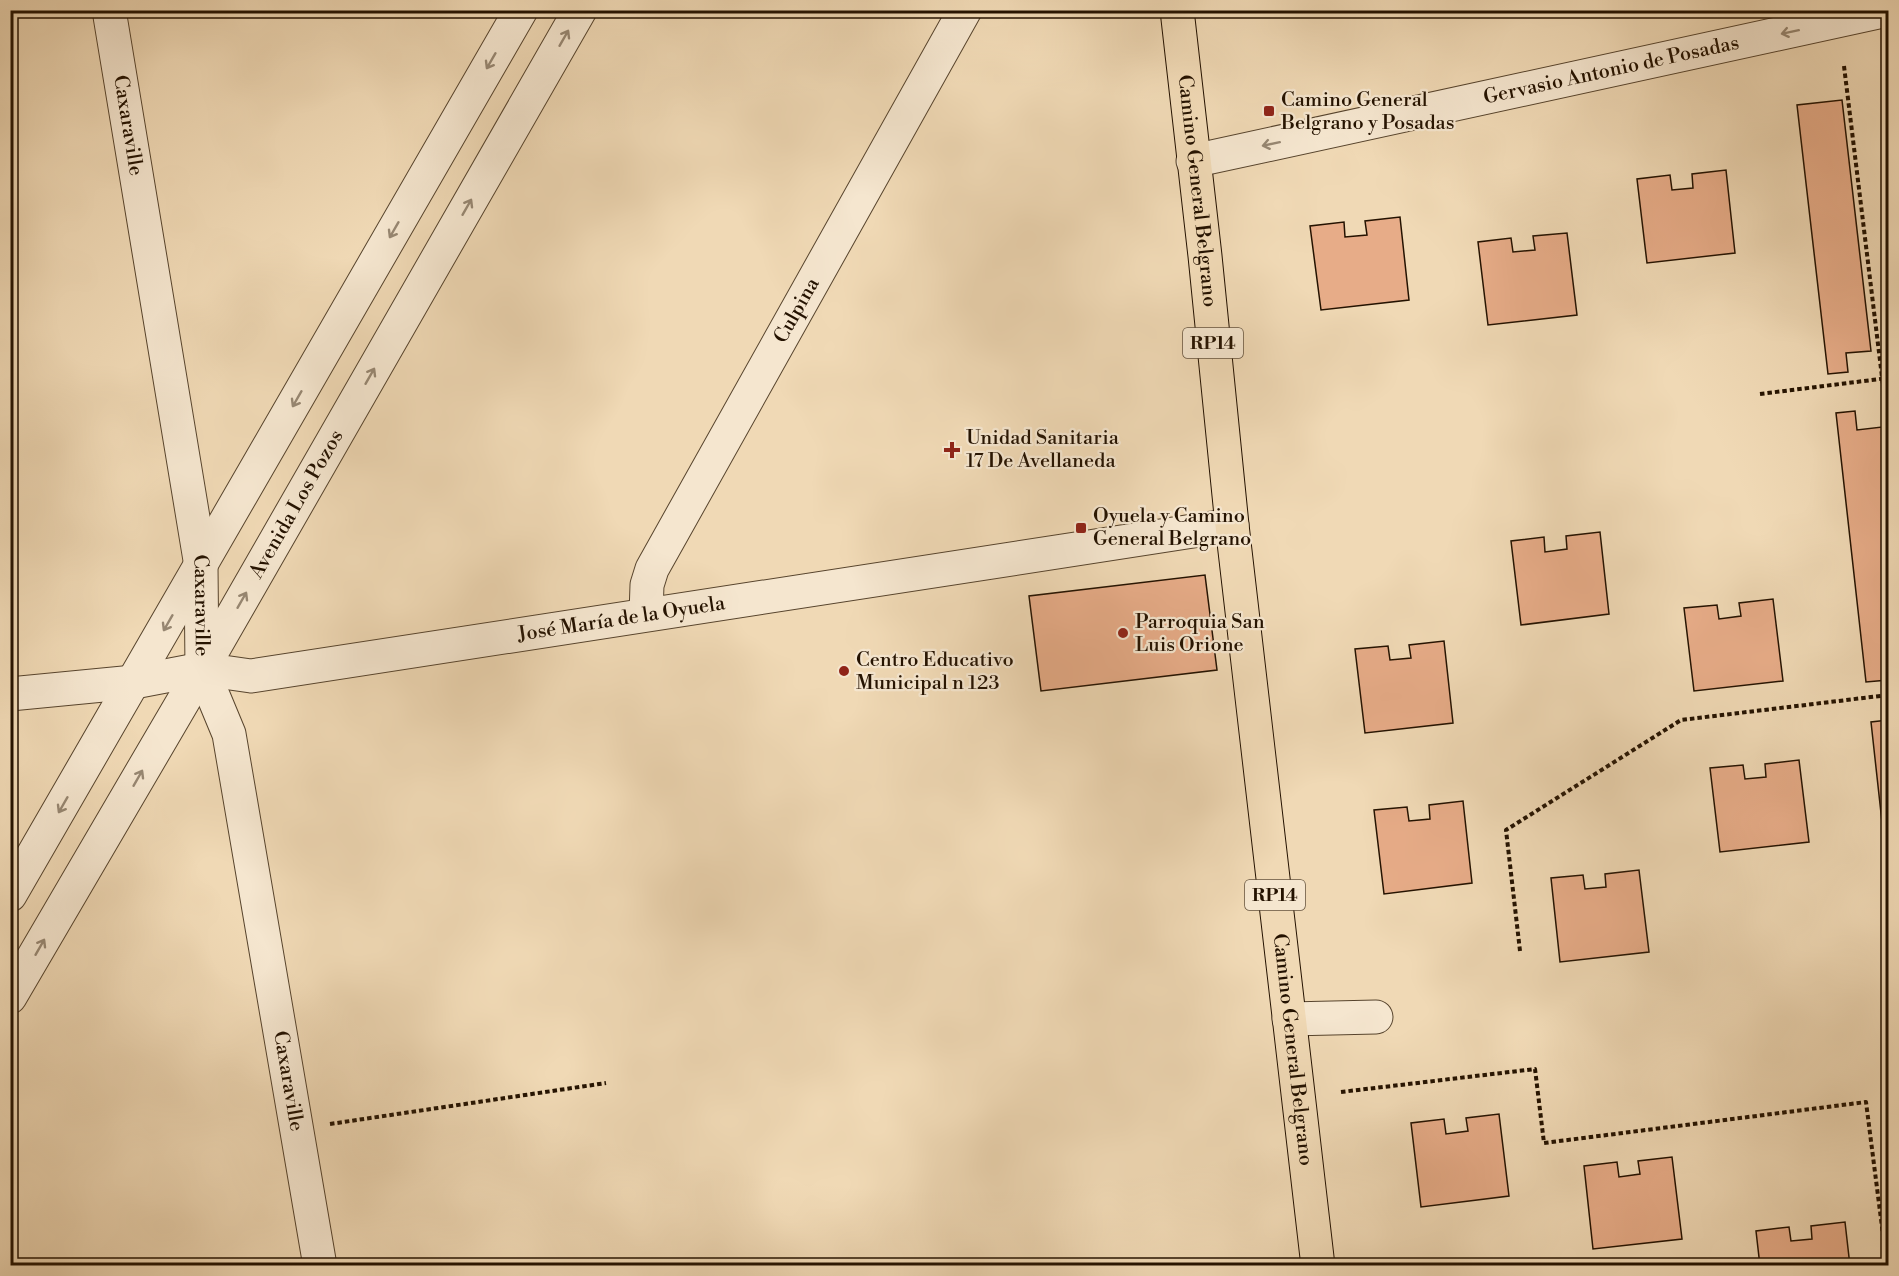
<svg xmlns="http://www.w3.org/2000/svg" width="1899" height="1276" font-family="'Libre Bodoni',serif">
<rect width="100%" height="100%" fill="#f0d9b5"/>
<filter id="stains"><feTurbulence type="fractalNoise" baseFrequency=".00333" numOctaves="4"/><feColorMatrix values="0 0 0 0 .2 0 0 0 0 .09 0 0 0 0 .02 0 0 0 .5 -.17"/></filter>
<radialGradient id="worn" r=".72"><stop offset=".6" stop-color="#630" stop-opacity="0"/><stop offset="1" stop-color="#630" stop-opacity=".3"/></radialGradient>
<path fill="#e7ac88" stroke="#241200" stroke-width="1.5" d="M1842,100l29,251 -25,2 2,19 -20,2 -31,-269z
M1726,170l9,83 -88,10 -10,-84 33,-4 2,15 21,-2 -1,-14z
M1400,217l9,83 -88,10 -11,-84 34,-4 1,15 22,-2 -2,-14z
M1567,233l10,82 -89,10 -10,-83 33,-4 2,14 22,-2 -2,-14z
M1855,411l2,19 25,-3 6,54v199l-22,2 -30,-269z
M1600,532l9,82 -88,11 -10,-84 33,-4 1,15 22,-3 -1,-13z
M1205,575l12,95 -176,21 -12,-95z
M1773,599l10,82 -89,10 -10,-83 33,-3 2,14 22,-3 -2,-13z
M1444,641l9,82 -88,10 -10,-84 33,-3 2,14 21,-2 -2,-13z
M1888,720v157l-17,-155z
M1799,760l10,82 -89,10 -10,-84 33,-3 2,14 21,-2 -1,-13z
M1463,801l9,82 -88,11 -10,-84 33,-3 2,14 21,-2 -1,-14z
M1639,870l10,82 -89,10 -9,-84 32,-3 2,14 21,-2 -1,-13z
M1499,1114l10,82 -88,11 -10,-84 33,-4 2,15 22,-3 -2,-13z
M1672,1157l10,82 -89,10 -9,-83 33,-4 2,15 21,-3 -2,-13z
M1845,1222l5,44h-90l-4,-35 33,-4 2,14 21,-2 -1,-13z"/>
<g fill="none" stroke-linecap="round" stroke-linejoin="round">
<g stroke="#57442d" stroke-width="35">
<g id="minor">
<path id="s1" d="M109,10l92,556 1,103 27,65 91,532"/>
<path id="s2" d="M1193,161l695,-151"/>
<path id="s3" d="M646,614l1,-29 5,-16 313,-559"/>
<path id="s4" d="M10,694l124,-12 68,-13 49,7 981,-151"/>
<path d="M10,895l511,-885"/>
<path id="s5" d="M10,997l192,-328 378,-659"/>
<path d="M1289,1019l87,-2"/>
</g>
</g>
<g stroke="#241200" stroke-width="35">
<g id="major">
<path id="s6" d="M1177,10l28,246 27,269 86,741"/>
</g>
</g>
<path stroke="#241200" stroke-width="4" stroke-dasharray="4.5 3" stroke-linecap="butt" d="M1844,66l44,360
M1760,394l128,-16
M1520,951l-14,-121 175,-110 207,-25
M1341,1092l194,-23 9,74 322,-41 21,164
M330,1124l276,-41"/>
<use href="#minor" stroke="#f5e6cf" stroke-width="33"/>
<use href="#major" stroke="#f0d9b5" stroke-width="33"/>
</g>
<defs><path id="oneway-shaft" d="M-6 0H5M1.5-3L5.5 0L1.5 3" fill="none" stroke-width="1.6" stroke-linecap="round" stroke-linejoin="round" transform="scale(1.5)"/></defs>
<g stroke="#978772">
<use href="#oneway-shaft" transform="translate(1790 32) rotate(168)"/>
<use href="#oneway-shaft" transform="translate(564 38) rotate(-60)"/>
<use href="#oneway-shaft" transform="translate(491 61) rotate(120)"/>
<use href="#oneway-shaft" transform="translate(1271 144) rotate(168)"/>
<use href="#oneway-shaft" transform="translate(467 207) rotate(-60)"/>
<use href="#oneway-shaft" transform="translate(394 230) rotate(120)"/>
<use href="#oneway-shaft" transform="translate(370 376) rotate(-60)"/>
<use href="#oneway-shaft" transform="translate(297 399) rotate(120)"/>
<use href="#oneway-shaft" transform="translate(242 600) rotate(-60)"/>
<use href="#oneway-shaft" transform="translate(168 623) rotate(120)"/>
<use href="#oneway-shaft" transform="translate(138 778) rotate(-60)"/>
<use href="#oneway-shaft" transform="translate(63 805) rotate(120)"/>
<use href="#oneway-shaft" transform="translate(40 947) rotate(-60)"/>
</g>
<g fill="#8f2418" stroke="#f5e6cf" stroke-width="2">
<rect x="1263" y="105" width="12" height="12" rx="3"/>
<path d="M949 441h6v6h6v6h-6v6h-6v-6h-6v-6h6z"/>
<rect x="1075" y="522" width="12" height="12" rx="3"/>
<circle cx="1123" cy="633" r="6"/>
<circle cx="844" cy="671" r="6"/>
</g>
<g text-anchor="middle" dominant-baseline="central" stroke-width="4.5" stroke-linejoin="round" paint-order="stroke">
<g fill="#f5e6cf" stroke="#63523e" stroke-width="1.5">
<rect x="1183" y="328" width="60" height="30" rx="4.5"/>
<rect x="1245" y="880" width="60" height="30" rx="4.5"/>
</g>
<g font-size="18" font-weight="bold" fill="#241200">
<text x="1213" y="343">RP14</text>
<text x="1275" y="895">RP14</text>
</g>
<g font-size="20" fill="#241200" stroke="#f5e6cf">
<text stroke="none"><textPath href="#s2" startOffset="428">Gervasio Antonio de Posadas</textPath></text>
<text stroke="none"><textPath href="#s1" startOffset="117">Caxaraville</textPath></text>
<text stroke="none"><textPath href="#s6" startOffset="182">Camino General Belgrano</textPath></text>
<text stroke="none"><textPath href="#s3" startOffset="342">Culpina</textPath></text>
<text stroke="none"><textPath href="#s5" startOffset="570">Avenida Los Pozos</textPath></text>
<text stroke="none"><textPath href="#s1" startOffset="603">Caxaraville</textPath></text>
<text stroke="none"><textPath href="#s4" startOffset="618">José María de la Oyuela</textPath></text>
<text stroke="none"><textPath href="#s6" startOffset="1046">Camino General Belgrano</textPath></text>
<text stroke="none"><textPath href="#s1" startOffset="1089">Caxaraville</textPath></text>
</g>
<g font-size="20" fill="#241200" stroke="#f5e6cf" text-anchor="start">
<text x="1281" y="100">Camino General<tspan x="1281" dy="23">Belgrano y Posadas</tspan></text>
<text x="966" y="438">Unidad Sanitaria<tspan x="966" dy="23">17 De Avellaneda</tspan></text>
<text x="1093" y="516">Oyuela y Camino<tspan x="1093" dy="23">General Belgrano</tspan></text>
<text x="1135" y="622">Parroquia San<tspan x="1135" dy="23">Luis Orione</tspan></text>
<text x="856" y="660">Centro Educativo<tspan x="856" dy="23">Municipal n 123</tspan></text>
</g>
</g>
<rect width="1899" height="1276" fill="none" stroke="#f0d9b5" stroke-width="36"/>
<rect x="12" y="12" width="1875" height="1252" fill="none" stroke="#241200" stroke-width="3"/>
<rect x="18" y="18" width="1863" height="1240" fill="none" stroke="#241200" stroke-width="1.5"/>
<rect width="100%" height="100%" filter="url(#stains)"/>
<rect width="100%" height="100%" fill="url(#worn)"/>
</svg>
